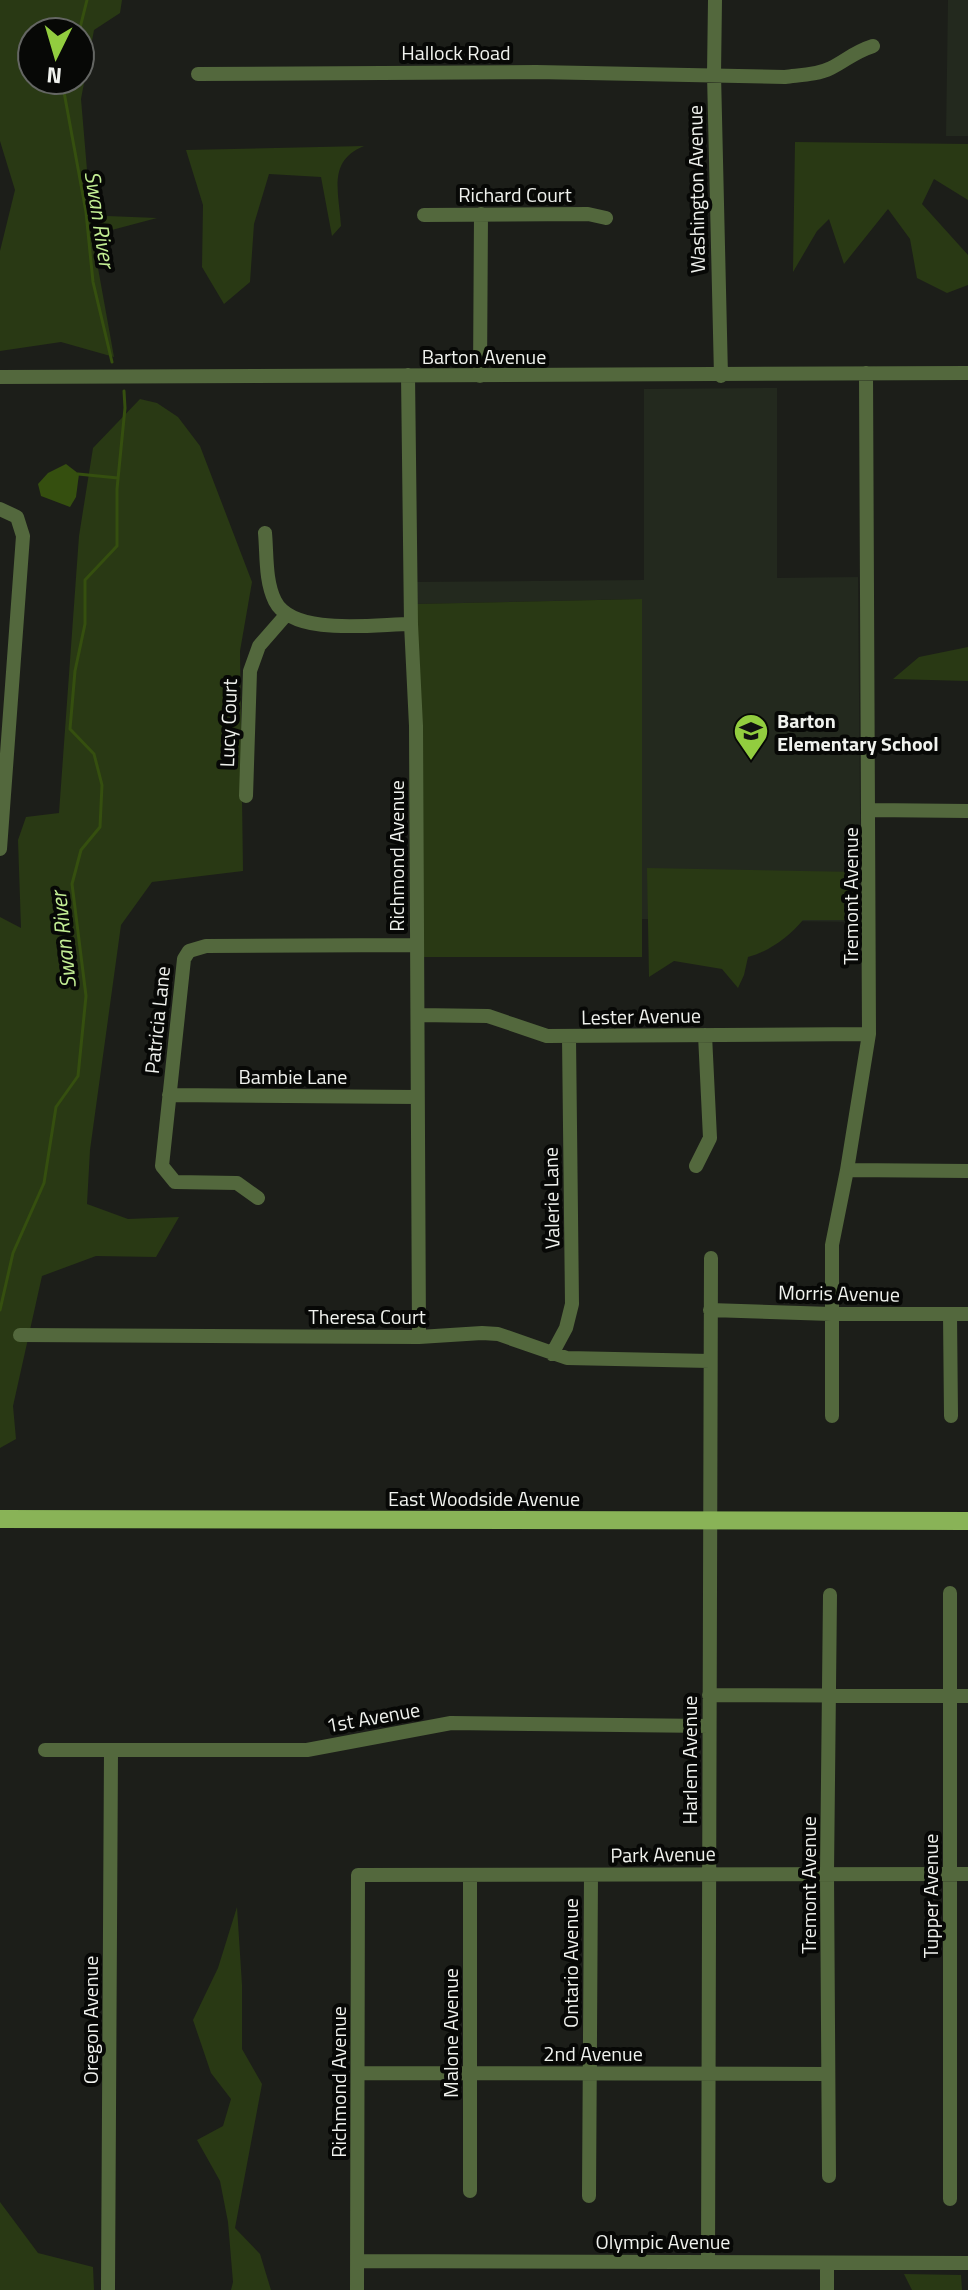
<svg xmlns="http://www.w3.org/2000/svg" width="968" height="2290" font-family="'Titillium Web',sans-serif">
<rect width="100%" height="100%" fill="#1c1e19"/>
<path fill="#23291e" d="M948,0h20v136h-22z
M777,388v190l81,-1 3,345 -219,-3v-320l-226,5v-22l228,-2v-191z"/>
<path fill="#293914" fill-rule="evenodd" d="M0,0h122l-2,13 -26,17 -13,69 6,71 20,46 50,2 -49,13 -10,37 16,89 -53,-15 -61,9v-100l15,-61 -15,-49zM32,32h48v48h-48z
M795,142l173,2v56l-34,-21 -12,25 46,51v30l-21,8 -30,-15 -7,-39 -22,-30 -44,55 -15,-45 -12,12 -24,41z
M364,146c-37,15 -25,46 -23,80l-9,10 -11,-59 -52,-3 -15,50 -4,58 -26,22 -22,-37 1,-62 -17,-55z
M140,399l17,4 21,14 22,29 52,136 -12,69 3,220 -91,11 -31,43 -31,225 -3,54 41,15 51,-2 -23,40 -60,-1 -54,20 -29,130 3,33 -16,9v-531l21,11 -3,-88 8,-23 33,-4 20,-277 14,-88z
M642,599v358h-223l-3,-353z
M968,647v34l-75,-2 26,-22z
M647,868l210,4 -3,48h-51c-14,17 -35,32 -55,37l-4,18 -6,13 -16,-19 -48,-8 -25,16z
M237,1907l5,78v64l20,35 -27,144 25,26 11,36h-40l2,-8 -5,-60 -8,-41 -23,-41 26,-14 8,-27 -20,-26 -18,-53 25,-52z
M0,2202l38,51 55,14 1,23h-94z
M904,2274l57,1 1,15h-50z"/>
<path fill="#354f0f" d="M66,464l13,10 -3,23 -6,10 -29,-11 -3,-12 10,-11z"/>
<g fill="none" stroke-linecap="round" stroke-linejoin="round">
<path stroke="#354f0f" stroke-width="3" d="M79,32l8,-32
M67,80l-3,12 22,120 7,70 19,80
M78,474l40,4
M0,1310l13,-57 31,-70 12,-76 22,-31 8,-80 -14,-112 9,-34 19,-23 2,-42 -8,-31 -24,-25 5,-58 10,-47v-44l32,-34v-57l8,-81 -1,-17"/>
<path stroke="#53683d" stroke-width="14" d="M715,0l-1,74 7,302
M198,74l338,-2 249,5c15,-2 32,-2 46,-9 16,-8 23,-16 42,-22
M424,215l164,-1 18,4
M408,375l3,249 5,102 3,611
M480,376l1,-162
M0,377l968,-4
M0,509l17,8 6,19 -23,313
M265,533c2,21 0,48 10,68 18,36 101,23 136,23
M246,796l4,-125 9,-25 27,-31
M870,810l98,1
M418,1015l70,1 59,20 322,-2
M169,1095l248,2
M696,1166l14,-28 -5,-103
M847,1170l121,1
M258,1198l-21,-15 -62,-1 -13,-16 22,-207 5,-8 17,-5 210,-1
M710,1310l121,4h137
M950,1314l1,102
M20,1335l399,2 63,-4 16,1 69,24 143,3
M552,1354l14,-26 6,-24 -3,-267
M832,1416v-171l15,-75 22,-136 -3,-661
M950,1593v606
M709,1695l259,1
M45,1750h262l144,-27 258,3
M470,1876v315
M358,2073l470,1
M829,2176l-2,-303 3,-278
M589,2196l2,-321
M358,2261l610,2
M708,2261l3,-1003
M108,2290l3,-539
M357,2290l1,-415 610,-1
M827,2290v-27"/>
<path stroke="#89b357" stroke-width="18" d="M0,1519l968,2"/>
</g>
<defs>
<g id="school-pin" transform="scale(1.8)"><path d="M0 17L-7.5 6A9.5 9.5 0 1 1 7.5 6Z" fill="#92cd3f" stroke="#070806"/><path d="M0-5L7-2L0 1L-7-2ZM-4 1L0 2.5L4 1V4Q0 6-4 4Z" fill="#111"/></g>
</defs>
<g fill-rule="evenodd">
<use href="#school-pin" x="751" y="731"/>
</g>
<g text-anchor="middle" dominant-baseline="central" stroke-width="8" stroke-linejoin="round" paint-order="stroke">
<g font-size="20" fill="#f0f2ee" stroke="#070806">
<text x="456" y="52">Hallock Road</text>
<text transform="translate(696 189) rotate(-91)">Washington Avenue</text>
<text x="515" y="194">Richard Court</text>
<text x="484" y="356">Barton Avenue</text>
<text transform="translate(228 723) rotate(-88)">Lucy Court</text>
<text transform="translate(396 856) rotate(-90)">Richmond Avenue</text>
<text transform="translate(850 896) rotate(-90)">Tremont Avenue</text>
<text transform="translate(641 1016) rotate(-1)">Lester Avenue</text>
<text transform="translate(157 1020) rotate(-84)">Patricia Lane</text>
<text x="293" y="1076">Bambie Lane</text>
<text transform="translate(551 1198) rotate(-91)">Valerie Lane</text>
<text transform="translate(839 1293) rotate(1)">Morris Avenue</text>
<text x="367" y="1316">Theresa Court</text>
<text x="484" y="1498">East Woodside Avenue</text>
<text transform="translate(373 1717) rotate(-10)">1st Avenue</text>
<text transform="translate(689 1760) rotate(-90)">Harlem Avenue</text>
<text transform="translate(663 1854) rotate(-1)">Park Avenue</text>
<text transform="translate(808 1885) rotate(-90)">Tremont Avenue</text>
<text transform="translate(930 1896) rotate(-90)">Tupper Avenue</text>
<text transform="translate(570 1963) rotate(-90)">Ontario Avenue</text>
<text transform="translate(90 2020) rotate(-90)">Oregon Avenue</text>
<text transform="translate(450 2033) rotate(-90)">Malone Avenue</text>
<text x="593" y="2053">2nd Avenue</text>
<text transform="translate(338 2082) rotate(-90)">Richmond Avenue</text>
<text x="663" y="2241">Olympic Avenue</text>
</g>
<g font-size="20" font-weight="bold" fill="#f0f2ee" stroke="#070806" text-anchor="start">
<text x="777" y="720">Barton<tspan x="777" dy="23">Elementary School</tspan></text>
</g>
<g font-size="22" font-style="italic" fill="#c3ee94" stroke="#070806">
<text transform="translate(100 219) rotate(81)">Swan River</text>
<text transform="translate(63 940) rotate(-96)">Swan River</text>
</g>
</g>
<g transform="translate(56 56) rotate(185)"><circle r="38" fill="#070806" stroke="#646663" stroke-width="2"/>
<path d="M0-6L14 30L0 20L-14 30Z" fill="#92cd3f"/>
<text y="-12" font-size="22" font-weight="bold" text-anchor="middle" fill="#f0f2ee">N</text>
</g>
</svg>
